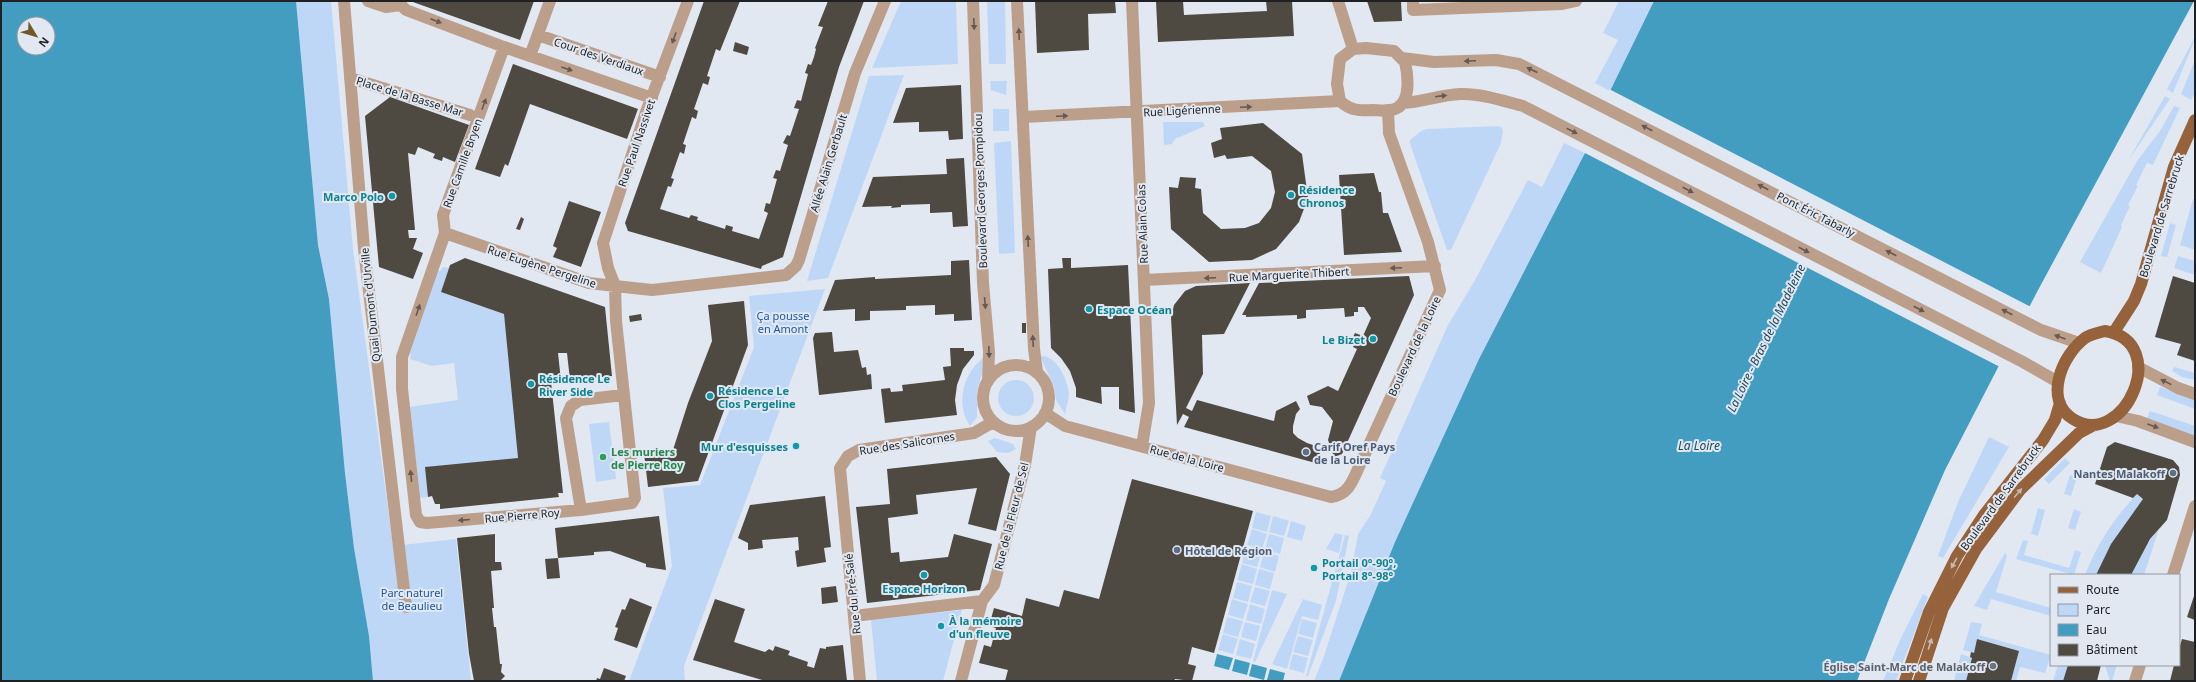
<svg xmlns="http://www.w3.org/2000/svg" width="2196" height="682" font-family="'Noto Sans',sans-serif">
<rect width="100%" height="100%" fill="#e1e8f2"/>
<path fill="#bfd7f7" d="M296,1h35l22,248 40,297 63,-7 15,142h-98l-4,-45 -15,-88 -9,-75 -16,-174 -11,-54z
M901,1h55l2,63 -86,4z
M987,1h18l1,63h-17z
M1619,1h35l-44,90 -15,-8 23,-43 -15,-7z
M2195,37v2l-22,54 -6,-4z
M2195,60v32l-4,8 -10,-6z
M904,75l-76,203 -21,3 62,-205z
M990,81h17l-1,14 -15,-5z
M2165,96l5,3 -42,62z
M2174,106l6,2 -27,57 -6,-2 -11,22 2,1 -10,19 2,1 -9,19 1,2 -21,46 -21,-11 57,-101 23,-30z
M993,109h16v22h-16z
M1163,122h40l2,4 -30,13 -3,5 -8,1z
M1497,126l4,1 2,3 -2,13 -50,107h-4l-37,-106v-4l11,-9 6,-2z
M1011,141l4,112 -16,1 -5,-111z
M1564,143l21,10 -106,206 -84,183 -56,139h-25l10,-25 27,-84 7,-38 13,-20 15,-33 -6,-3 68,-153 26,-43 54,-102 14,7z
M2193,199l2,1v50l-15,-5z
M2170,223l6,2 -9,32 -6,-1z
M2178,256l17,5v14l-21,-7z
M443,267l6,1 -8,24 63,22 14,144 -90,39 -9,1 -10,-91 49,-7 -4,-37 -22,3 -22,-7 1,-4 -4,-2 30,-83 3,1z
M825,289l-141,377 1,15h-56l43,-115 -9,-78 37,-3 54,-138 -5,-51z
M1040,356c17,-1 27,23 29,37 0,7 -3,14 -4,21l-9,-14 -2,-13z
M983,358l-1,15 -5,19v25l-7,9c-15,-21 -7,-53 13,-68z
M2174,367l21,6v7l-13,-3 -10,-6z
M998 398a18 18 0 1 1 36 0a18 18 0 1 1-36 0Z
M2160,387l35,12v10l-38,-14z
M2150,411l45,15v10l-48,-17z
M609,422l7,57 -20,3 -7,-58z
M1989,437l20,10 -66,111 -5,-2 20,-54z
M995,438l18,6 3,5 -8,4 -11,-1 -9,-11z
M2065,458l5,5 -21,21 -5,-5z
M2070,475l7,2 -6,19 -7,-2z
M2137,494l6,5 -32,45 -15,31h-11c12,-31 29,-57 52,-81z
M2038,508l7,2 -7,26 -7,-2z
M2074,509l7,3 -6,18 -7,-2z
M1256,512l15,4 -4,16 -15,-4z
M1273,516l16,5 -5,15 -15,-4z
M1291,521l15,5 -4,15 -15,-4z
M1252,529l15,5 -5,15 -15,-4z
M2157,531l1,1 -14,43 -13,-1 13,-26z
M1335,533l8,2 -4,18 -13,-4z
M1269,534l15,4 -4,16 -15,-4z
M1345,535l4,1 -13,65 -28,75h-2z
M2023,540l5,1 -4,14 45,13 6,-18 6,2 -7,23 -58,-16z
M1247,547l15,4 -5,16 -15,-4z
M1264,552l15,4 -4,16 -15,-5z
M2005,553l2,3 -11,36 55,16v8l-60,-17 -4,11 -13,-4z
M1242,564l15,5 -4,15 -16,-4z
M1259,569l15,4 -4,16 -15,-4z
M1237,582l15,4 -4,16 -15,-4z
M1255,587l15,4 -5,15 -15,-4z
M1272,590l15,4 -32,68 -2,-1z
M1923,594l5,3 -32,84h-13l17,-41z
M1232,599l16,5 -5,15 -15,-4z
M1303,599l19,6 -4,15 -16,-4 -15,53 -15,-5z
M1250,604l15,5 -4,15 -15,-4z
M962,610l-19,71h-66l-6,-61z
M1227,617l16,4 -5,16 -15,-4z
M1302,619l15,4 -4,15 -15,-4z
M1245,622l15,4 -4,15 -15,-4z
M1971,622l11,2 -3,11 72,20 -6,18 -25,-6 -4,14h-5l8,-30 -42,-12 -3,14 -11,-3z
M1223,634l15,5 -5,15 -15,-4z
M1298,636l15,4 -5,16 -15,-4z
M1240,639l15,5 -4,15 -15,-4z
M1293,654l15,4 -4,15 -15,-4z
M1961,654l11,4 -6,23h-12z
M2058,665h10l-5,16h-10z
M2105,665h12l-5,16h-2z"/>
<path fill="#439dc1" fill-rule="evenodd" d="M1,1h295l22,244 11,54 16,174 9,75 15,88 4,45h-372zM24,24h24v24h-24z
M1654,1h540l-157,291 -92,178 -56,129 -32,82h-518l56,-139 84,-183 106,-206 25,-62z
M1217,654l16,4 -4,12 -15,-4z
M1235,659l15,4 -3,12 -15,-4z
M1252,664l15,4 -3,12 -15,-4z
M1270,669l15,4 -2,8 -16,-1z"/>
<path fill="#e1e8f2" d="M1609,89l422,218 -31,60 -417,-215z"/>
<path fill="#4e4941" d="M410,1h124l-14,39z
M704,1h36l-20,50 -4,-2 -9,27 3,1 -2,8 -5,-2 -9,26 4,2 -2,8 -4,-2 -9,27 3,1 -2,9 -4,-2 -9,26 3,1 -3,8 -3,-1 -8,23 29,9 2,-3 7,2 -1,3 28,9 1,-4 7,2 -1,4 27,8 9,-26 -4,-2 2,-8 4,1 7,-25 -4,-1 3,-8 4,1 8,-26 -5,-2 4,-8 3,1 9,-27 -5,-1 3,-8 4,1 7,-27 -3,-1 3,-9 3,1 3,-8 2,-8 -1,-1 8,-21 -5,-1 10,-25h36l-25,66 -56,190 -21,9 -1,3 -133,-38 -3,-8z
M1035,1h80l1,12 -28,1 1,36 -52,3z
M1156,1h27l1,14 83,-4 -1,-10h26l2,35 -136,6z
M1367,1h34l1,20 -28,1z
M735,42l14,5 -2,8 -14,-4z
M513,64l125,45 -11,30 -97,-35 -22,62 -3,-2 -5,13 -25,-8z
M961,85l2,54 -14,1 -1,-9 -29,1v-10l-26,1 13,-35z
M390,97l79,28 -14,37 -12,-5 -1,4 -9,-3 2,-4 -17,-7 -3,8 -7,-2 7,77h-7l1,8h8l-4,11 10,4 -10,26 -34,-12 -14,-151z
M1263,123l39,31 6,44 -9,24 -23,27 -24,11 -43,2 -38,-33 -2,-42 9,1 2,-11 16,1 -1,10 6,1 2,24 18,16 24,-1 14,-5 12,-15 4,-16 -4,-21 -19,-15 -25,3 -2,-4 -11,3 -3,-15 11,-4 -2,-11z
M964,158l4,68 -15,1 -1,-15 -22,1v-9l-29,1v2l-10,1 1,-2 -30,1 11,-30 74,-3 -1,-15z
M1374,173l5,19h2l2,21h5l14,39 -58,3 -5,-80z
M569,201l32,11 -20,55 -28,-10 4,-9 -4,-2z
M521,217l3,2 -4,11 -4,-1z
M465,258l140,49 7,69 -42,4 -3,-27h-9l3,28 -10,1 12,111h-5l1,4 -119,12v-5h-5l-3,-8 -4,1 -3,-30 93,-9 -14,-144 -63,-22 9,-27z
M1062,258h9v10l57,-3 7,148 -16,-4v-22h-18l1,17 -26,-7v-9l-6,-17 -9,-13 -10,-10 -3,-79 15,-1z
M969,260l3,60 -18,1v-7l-19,1v-10l-29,1v4l-36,1v9l-15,1v-12l-32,2 12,-31 40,-3v2l76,-4v-14z
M1409,276l5,19 -72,159 -8,3 -6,-17 5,-19 -11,-14 -12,-2 -3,-9 21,-10 10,5 19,-42 -4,-2 2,-4 -4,-2 4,-8 8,3 8,-18 -7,-11h-6v5h-4v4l-9,1 -1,-9 -38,2v8l-9,1v-4l-51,2v-2h-4l1,-2 16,-30z
M2173,276l22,7v78l-18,-6 4,-11 -26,-7z
M1250,283l-26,51 -22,1 1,39 -17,34 6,3 5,-11 77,21 2,-10 20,-10 4,8 -4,5 -3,12v7l5,5 9,5 9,3 8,16 -5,2 -135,-37 5,-10 -6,-3 -6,11 -6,-107 3,-13 11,-14 11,-5z
M744,301l4,44 -50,136 -50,6 -4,-34 22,-2v3l6,-1 16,-50 24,-62 -4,-36z
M641,314l1,6 -12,2 -1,-6z
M1022,323h4v10h-4z
M832,332l2,20 24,-2 4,18 4,-1 1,8 4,-1 1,15 -53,6 -6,-57 2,-5z
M950,348h14v3h10v4l-11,14 -6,16 -2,15 2,15 -72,8 -4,-34 9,-1 1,4 12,-1 -1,-6 43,-5 -2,-13 8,-1z
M2115,442l58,18 6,7 1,8 -13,45 -17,19 -19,36h-35l15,-31 32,-45 -6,-5 -4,4 -38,-14 12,-37z
M996,457l14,17 -14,57 -28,-7 9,-36 -61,7 2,19 -30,4 3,35 8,-1 1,10 48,-5 6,-23 38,10 -12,46 -113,13 -11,-96 34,-3 -3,-35z
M1132,479l121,32 -39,142 -22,-6 -4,17 8,2 -4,15 -17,-2 -1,2h-169l3,-11 -29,-7 5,-18 7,2 5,-19 -7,-2 5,-18 28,8 4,-18 33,9 5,-17 35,9z
M825,496l6,51 -7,1 2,14 -29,5 -2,-16 4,-1 -1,-13 -36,3 1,8 -15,2v-7l-10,-5 12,-33z
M659,516l7,54 -20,-3v-3l-36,-13 -16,1v3l-36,3 2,20 -13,1 -2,-20 13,-1 -3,-30z
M495,534v28h6l1,8 -11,1 3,37h-2l2,19h2l4,37h2l-1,8 4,4 -5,5h-26l-5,-27 -12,-116z
M836,586l2,16 -16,2 -1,-16z
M2195,593v27l-8,-3z
M630,598l22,9 -15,41 -23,-8 4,-12 -3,-1 7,-18 3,1z
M715,599l30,10 -11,33 31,10 4,-3 4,2 2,-5 15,5 -2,4 20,7 -1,4 7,2 6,-20 6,1v-2l17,-2 4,36h-81l-73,-21z
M1977,639l42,12 -8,30h-45l6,-23 -2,-1 1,-5 3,1z
M2182,639l13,3v39h-25l4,-16h5v-16z
M2068,665h33l-4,16h-34z
M604,668l22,8 -2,5h-28l1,-3 3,1z"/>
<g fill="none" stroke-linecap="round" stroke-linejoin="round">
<path stroke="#bc9f8b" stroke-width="12" d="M344,1l20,248 42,358
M368,1l18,6 15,-2
M350,78l120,37"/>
<path stroke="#bc9f8b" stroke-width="12" d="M401,1v4l5,5 98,37 148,51
M973,1l10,282 6,69 -1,29
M1017,1l17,348 3,23
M1132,1l17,402 -7,43
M1413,1v9l149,-6 14,-3
M538,35l122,42
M504,47l-61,168 2,18 -43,124v32l14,126 4,7 7,1 154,-13 51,-7 3,-5 -19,-177 -1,-35 -7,-18 -5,-25 43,-131 42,-111
M530,56l20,-55
M1023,117l317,-16
M445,233l144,50 26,3 37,4 134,-15 10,-9 3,-6 56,-187 30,-72
M1144,280l291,-14
M983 398a33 33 0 1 1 66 0a33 33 0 1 1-66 0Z
M1045,413l20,13 266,71c16,-2 21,-14 27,-28l82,-179 -12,-48 -39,-109 -1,-23
M581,510l-15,-92 5,-12 9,-6 43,-5
M2173,575l22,-69
M854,616l128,-15
M860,681l-20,-213 8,-12 11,-6 115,-17 19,-11
M961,681l21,-80 12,-16 31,-120 6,-38
M2135,681l5,-16"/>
<path stroke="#bc9f8b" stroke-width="12" d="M1338,1l15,48
M1366,48l28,3 11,11c3,13 6,39 -8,46 -7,4 -18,2 -25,2 -14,1 -22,0 -32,-9l-3,-17 3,-25 13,-10z
M1402,58l32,4 62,-2 23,4 522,266 38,13
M1403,103c19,-1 37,-8 57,-9 20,-1 44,7 63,12l500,256 35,20
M2138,367l40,21 17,6
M2116,416l22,5 57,21"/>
<path stroke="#95623b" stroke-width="12" d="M2105,331c68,11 19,120 -32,88 -30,-19 -11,-64 12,-81 6,-4 13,-5 20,-7z
M2114,332l20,-31 7,-17 33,-117 21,-47
M1905,681l24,-69 28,-56 27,-41 59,-75 12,-20 5,-17
M1919,681l24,-73 33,-59 44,-59 59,-57 15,-8"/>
</g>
<defs><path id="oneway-solid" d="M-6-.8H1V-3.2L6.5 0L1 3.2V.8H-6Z"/></defs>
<g fill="#655952">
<use href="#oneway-solid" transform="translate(436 21) rotate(21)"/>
<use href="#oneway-solid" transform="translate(974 24) rotate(88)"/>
<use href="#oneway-solid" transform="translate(1019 34) rotate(-93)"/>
<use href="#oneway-solid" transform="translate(674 38) rotate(110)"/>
<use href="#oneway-solid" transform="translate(1470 61) rotate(178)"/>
<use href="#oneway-solid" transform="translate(567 69) rotate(19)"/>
<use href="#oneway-solid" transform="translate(1532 70) rotate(-155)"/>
<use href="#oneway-solid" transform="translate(1441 96) rotate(-7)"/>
<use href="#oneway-solid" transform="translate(484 104) rotate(-70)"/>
<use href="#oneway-solid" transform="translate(1246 107) rotate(-3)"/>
<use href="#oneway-solid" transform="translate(1062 116) rotate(-2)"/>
<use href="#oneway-solid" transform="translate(1647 128) rotate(-153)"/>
<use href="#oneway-solid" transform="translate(1572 131) rotate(27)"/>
<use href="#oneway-solid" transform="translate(1763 187) rotate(-153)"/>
<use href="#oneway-solid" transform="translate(1688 190) rotate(27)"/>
<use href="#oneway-solid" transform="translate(1028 241) rotate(-93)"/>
<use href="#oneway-solid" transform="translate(1804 250) rotate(27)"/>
<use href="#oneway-solid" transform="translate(1891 253) rotate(-153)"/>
<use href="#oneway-solid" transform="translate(1396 268) rotate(177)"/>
<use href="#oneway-solid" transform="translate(1210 278) rotate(177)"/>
<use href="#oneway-solid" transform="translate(985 303) rotate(85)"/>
<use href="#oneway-solid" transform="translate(1919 309) rotate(27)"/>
<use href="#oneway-solid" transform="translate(418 310) rotate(-71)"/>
<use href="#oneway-solid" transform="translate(2007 312) rotate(-153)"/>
<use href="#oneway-solid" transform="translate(2060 337) rotate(-160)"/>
<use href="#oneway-solid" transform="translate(1033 341) rotate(-93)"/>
<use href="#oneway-solid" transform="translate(989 352) rotate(88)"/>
<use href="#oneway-solid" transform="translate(2166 382) rotate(-154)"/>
<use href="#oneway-solid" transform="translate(2153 426) rotate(20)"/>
<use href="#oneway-solid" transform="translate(411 476) rotate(-96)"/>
<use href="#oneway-solid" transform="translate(464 520) rotate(175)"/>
</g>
<g fill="#c6b9b2">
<use href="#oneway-solid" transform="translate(2018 493) rotate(-50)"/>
<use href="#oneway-solid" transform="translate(1954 563) rotate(119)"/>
<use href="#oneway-solid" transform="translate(1930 644) rotate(-73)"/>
</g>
<g fill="#0f9aa8" stroke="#e1e8f2" stroke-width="1.5">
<circle cx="1291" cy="195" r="4"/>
<circle cx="392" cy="196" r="4"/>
<circle cx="1089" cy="309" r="4"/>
<circle cx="1373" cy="339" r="4"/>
<circle cx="531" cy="384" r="4"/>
<circle cx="710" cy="396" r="4"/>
<circle cx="796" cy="446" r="4"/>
<circle cx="1314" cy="568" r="4"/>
<circle cx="924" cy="575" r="4"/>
<circle cx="941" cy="626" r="4"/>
</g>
<g fill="#5c6f8a" stroke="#e1e8f2" stroke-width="1.5">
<circle cx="1306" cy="452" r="4"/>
<circle cx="2173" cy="473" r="4"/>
<circle cx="1177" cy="550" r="4"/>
</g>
<circle fill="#2e9e5b" stroke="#e1e8f2" stroke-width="1.5" cx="603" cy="457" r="4"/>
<circle fill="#6b7280" stroke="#e1e8f2" stroke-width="1.5" cx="1993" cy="666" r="4"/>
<g text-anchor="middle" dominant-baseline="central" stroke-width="4" stroke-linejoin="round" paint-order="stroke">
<g font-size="11" fill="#1e2023" stroke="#e1e8f2">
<text transform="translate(599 56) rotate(19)">Cour des Verdiaux</text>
<text transform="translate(410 96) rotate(17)">Place de la Basse Mar</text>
<text transform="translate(1182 110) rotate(-3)">Rue Ligérienne</text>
<text transform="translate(636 143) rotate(-71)">Rue Paul Nassivet</text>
<text transform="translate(462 163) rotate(-70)">Rue Camille Bryen</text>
<text transform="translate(828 163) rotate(-73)">Allée Alain Gerbault</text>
<text transform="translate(980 191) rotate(-92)">Boulevard Georges Pompidou</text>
<text transform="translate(1816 214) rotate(27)">Pont Éric Tabarly</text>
<text transform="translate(2161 216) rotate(-73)">Boulevard de Sarrebruck</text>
<text transform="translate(1142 224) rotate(-92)">Rue Alain Colas</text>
<text transform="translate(542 266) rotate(18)">Rue Eugène Pergeline</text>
<text transform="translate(1289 274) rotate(-3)">Rue Marguerite Thibert</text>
<text transform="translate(370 305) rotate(-96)">Quai Dumont d'Urville</text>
<text transform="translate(1414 346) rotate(-65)">Boulevard de la Loire</text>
<text transform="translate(907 443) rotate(-9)">Rue des Salicornes</text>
<text transform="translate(1187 458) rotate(15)">Rue de la Loire</text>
<text transform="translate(2000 497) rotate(-54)">Boulevard de Sarrebruck</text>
<text transform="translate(522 515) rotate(-5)">Rue Pierre Roy</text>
<text transform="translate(1011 516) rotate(-76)">Rue de la Fleur de Sel</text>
<text transform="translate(852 594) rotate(-96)">Rue du Pré-Salé</text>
</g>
<g font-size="11" font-weight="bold" fill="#0d838f" stroke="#e1e8f2" text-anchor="start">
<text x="1299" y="189">Résidence<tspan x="1299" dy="13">Chronos</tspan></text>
<text x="384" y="196" text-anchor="end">Marco Polo</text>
<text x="1097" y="309">Espace Océan</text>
<text x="1365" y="339" text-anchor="end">Le Bizet</text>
<text x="539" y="378">Résidence Le<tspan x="539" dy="13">River Side</tspan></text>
<text x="718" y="390">Résidence Le<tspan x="718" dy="13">Clos Pergeline</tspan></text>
<text x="788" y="446" text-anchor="end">Mur d'esquisses</text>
<text x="1322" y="562">Portail 0°-90°,<tspan x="1322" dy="13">Portail 8°-98°</tspan></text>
<text x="924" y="588" text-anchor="middle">Espace Horizon</text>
<text x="949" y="620">À la mémoire<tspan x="949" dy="13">d'un fleuve</tspan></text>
</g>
<g font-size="11" fill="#1c569d" stroke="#e1e8f2">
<text x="783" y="315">Ça pousse<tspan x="783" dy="13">en Amont</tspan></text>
<text x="412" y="592">Parc naturel<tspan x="412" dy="13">de Beaulieu</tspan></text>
</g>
<g font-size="11" font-weight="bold" fill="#4e5e75" stroke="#e1e8f2" text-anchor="start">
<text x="1314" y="446">Carif Oref Pays<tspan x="1314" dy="13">de la Loire</tspan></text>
<text x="2165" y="473" text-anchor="end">Nantes Malakoff</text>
<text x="1185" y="550">Hôtel de Région</text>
</g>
<g font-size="11" font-weight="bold" fill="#27864d" stroke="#e1e8f2" text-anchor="start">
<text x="611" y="451">Les muriers<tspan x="611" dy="13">de Pierre Roy</tspan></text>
</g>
<g font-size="11" font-weight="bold" fill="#5b616d" stroke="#e1e8f2" text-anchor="end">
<text x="1985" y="666">Église Saint-Marc de Malakoff</text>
</g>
<g font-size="12" font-style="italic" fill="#214858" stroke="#e1e8f2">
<text transform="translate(1766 338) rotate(-64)">La Loire - Bras de la Madeleine</text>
<text x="1699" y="445">La Loire</text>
</g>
</g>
<rect width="2196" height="682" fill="none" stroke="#1e2023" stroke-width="4"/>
<rect x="2050" y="574" width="130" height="92" fill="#e1e8f2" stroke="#93989f"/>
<rect x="2058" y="587" width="20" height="6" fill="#95623b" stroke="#93989f"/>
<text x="2086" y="594" font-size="12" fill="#1e2023">Route</text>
<rect x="2058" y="604" width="20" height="12" fill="#bfd7f7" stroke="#93989f"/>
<text x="2086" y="614" font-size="12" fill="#1e2023">Parc</text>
<rect x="2058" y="624" width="20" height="12" fill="#439dc1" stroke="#93989f"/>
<text x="2086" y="634" font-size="12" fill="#1e2023">Eau</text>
<rect x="2058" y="644" width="20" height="12" fill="#4e4941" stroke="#93989f"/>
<text x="2086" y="654" font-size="12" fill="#1e2023">Bâtiment</text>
<g transform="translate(36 36) rotate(128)"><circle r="19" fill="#e1e8f2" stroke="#93989f"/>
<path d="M0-3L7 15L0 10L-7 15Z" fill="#73592a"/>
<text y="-6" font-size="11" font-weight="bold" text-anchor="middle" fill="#1e2023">N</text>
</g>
</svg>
